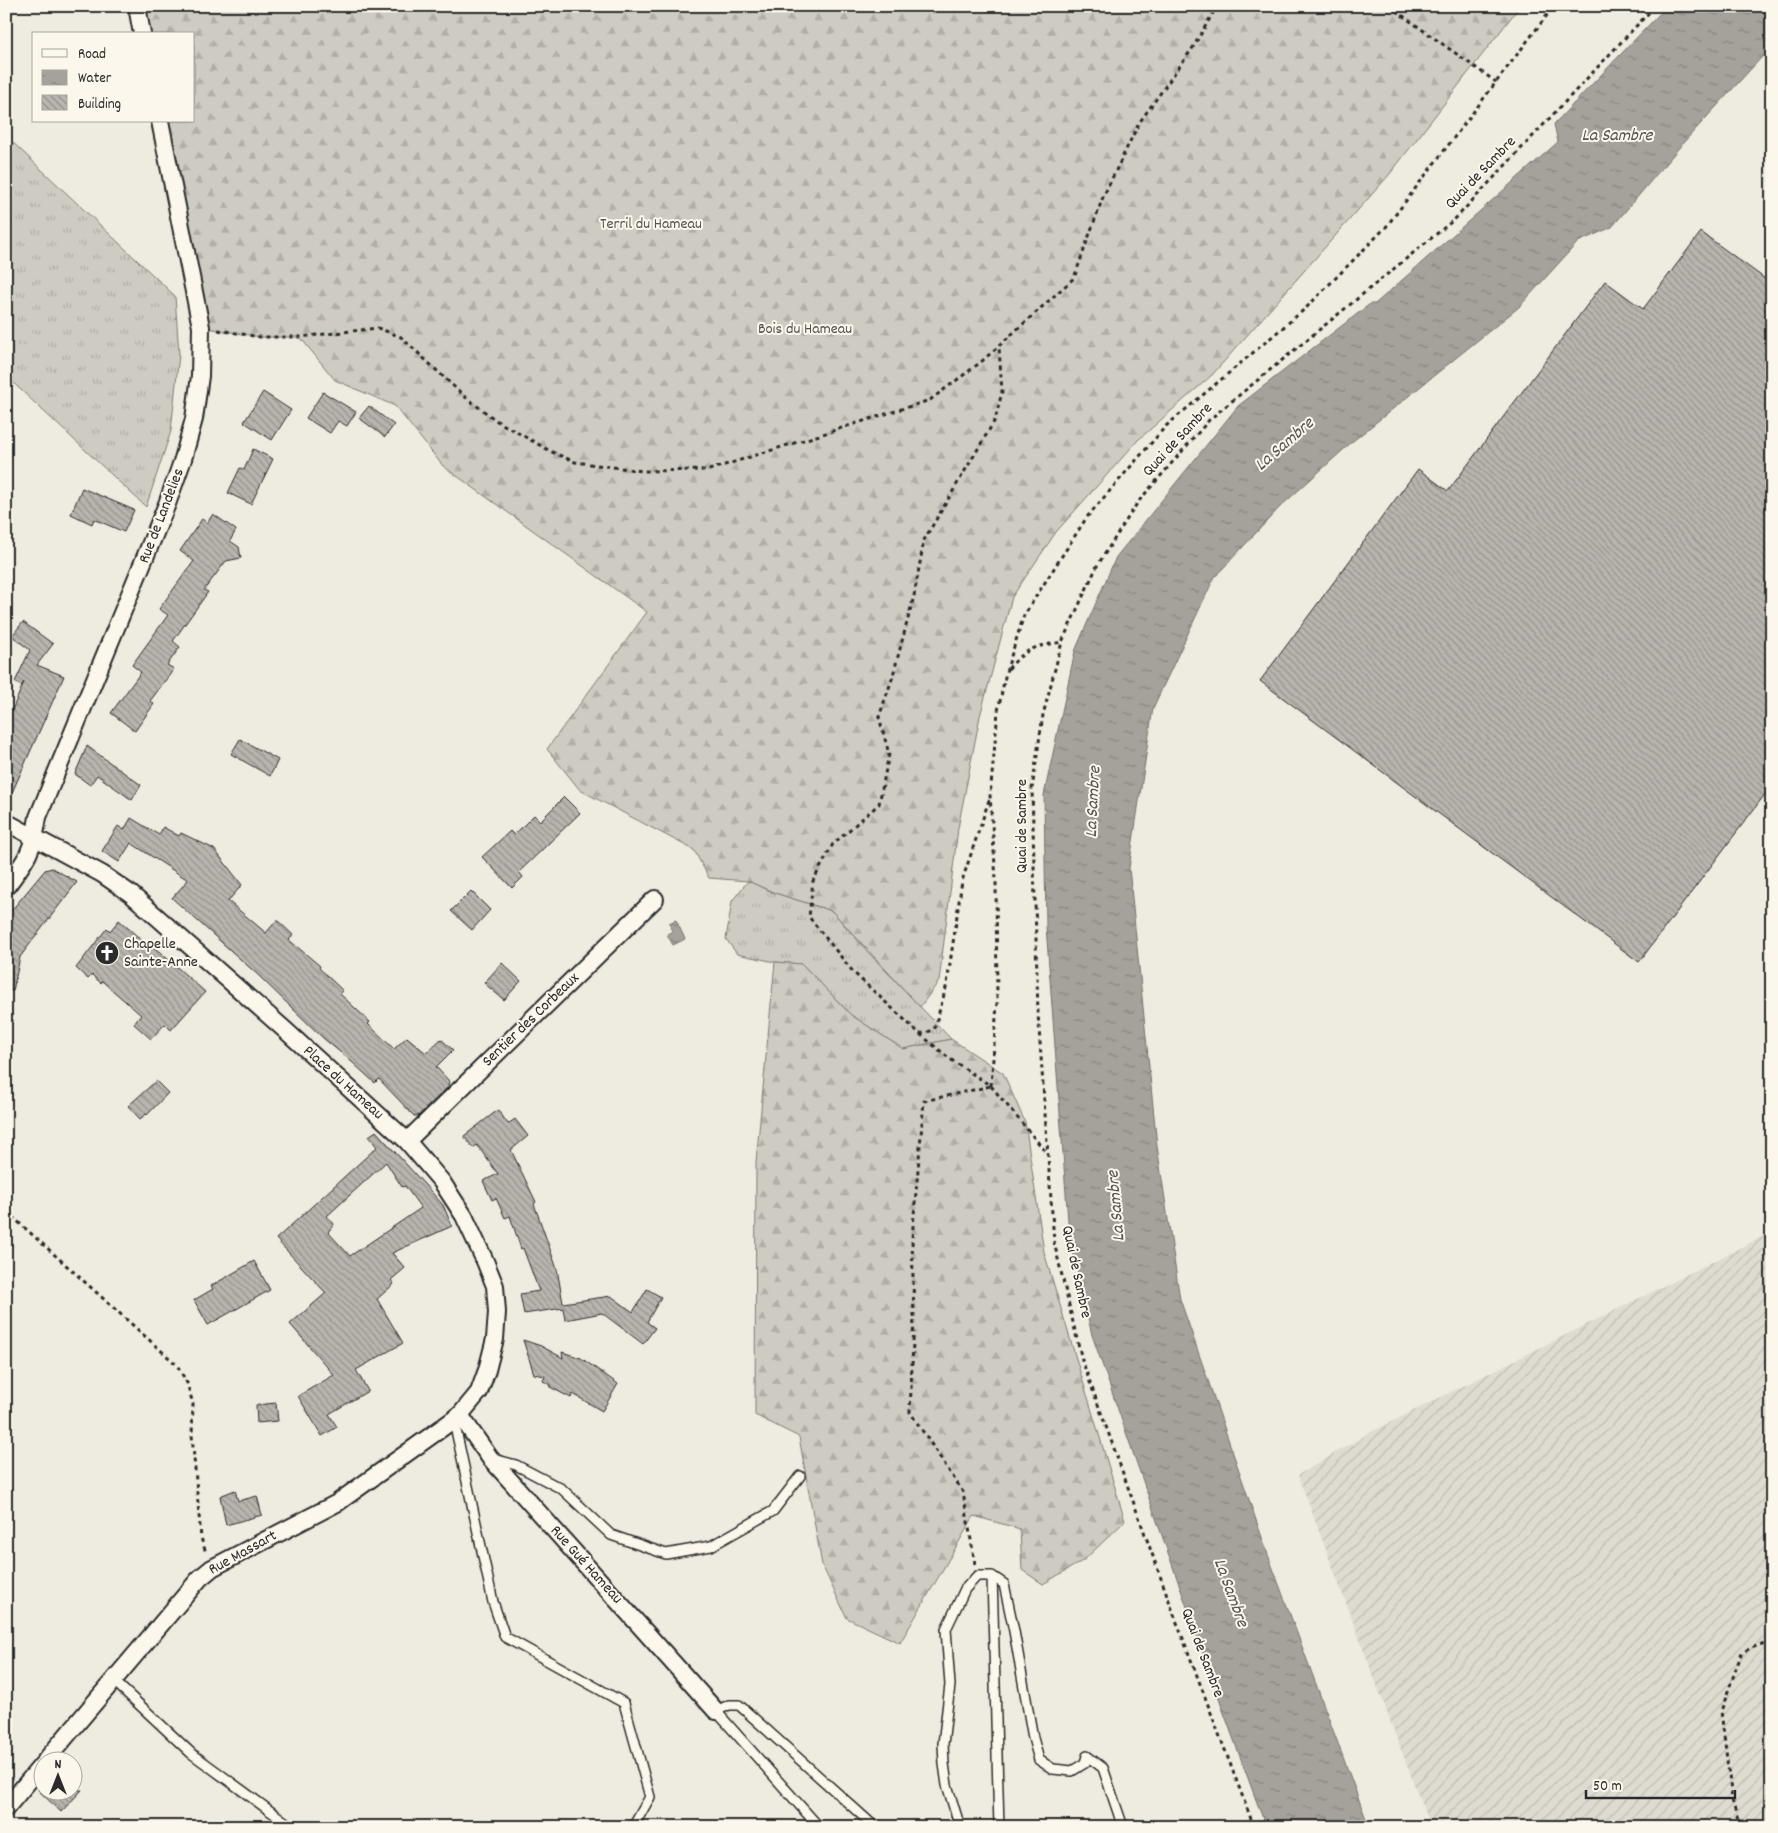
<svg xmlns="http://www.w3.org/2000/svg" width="1778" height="1833" font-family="Dekko,sans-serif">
<defs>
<pattern id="industrial-furrows" width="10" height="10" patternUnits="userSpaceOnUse" patternTransform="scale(1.25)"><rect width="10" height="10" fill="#dedbd1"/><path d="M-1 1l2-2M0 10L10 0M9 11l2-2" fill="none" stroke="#bfbcb4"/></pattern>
<pattern id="grass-tufts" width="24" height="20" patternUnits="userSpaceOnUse" patternTransform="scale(1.25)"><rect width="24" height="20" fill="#cecbc2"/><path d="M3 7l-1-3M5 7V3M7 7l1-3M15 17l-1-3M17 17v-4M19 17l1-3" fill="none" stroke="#b1aea7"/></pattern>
<pattern id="forest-firs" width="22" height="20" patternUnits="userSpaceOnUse" patternTransform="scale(1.25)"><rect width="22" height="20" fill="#cecbc2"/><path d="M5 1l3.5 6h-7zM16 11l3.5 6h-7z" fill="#b1aea7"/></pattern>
<pattern id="water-ripples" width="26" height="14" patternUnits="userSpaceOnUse" patternTransform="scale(1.25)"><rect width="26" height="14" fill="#a4a29a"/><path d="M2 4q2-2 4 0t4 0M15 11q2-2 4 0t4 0" fill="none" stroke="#86847e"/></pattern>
<pattern id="building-back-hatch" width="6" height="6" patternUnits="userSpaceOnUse" patternTransform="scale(1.25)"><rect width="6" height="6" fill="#b8b5ae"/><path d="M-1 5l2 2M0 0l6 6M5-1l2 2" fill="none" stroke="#96938e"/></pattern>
</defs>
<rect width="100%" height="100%" fill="#eeebe0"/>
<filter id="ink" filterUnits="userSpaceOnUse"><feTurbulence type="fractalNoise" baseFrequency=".02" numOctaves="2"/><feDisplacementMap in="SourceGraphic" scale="10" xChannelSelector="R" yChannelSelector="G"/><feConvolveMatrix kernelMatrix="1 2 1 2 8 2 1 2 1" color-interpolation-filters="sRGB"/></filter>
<g filter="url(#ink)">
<path fill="url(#industrial-furrows)" d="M1772,1232v595h-342l-132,-352 73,-43z"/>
<path fill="url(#grass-tufts)" stroke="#7c7b76" d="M6,136l169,160 4,58 -8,77 -25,76 -140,-131z
M748,881l27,12 57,18 35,40 84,88 -48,10 -52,-34 -49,-51 -27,-2 -38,-8 -11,-15 6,-38z"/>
<path fill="url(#forest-firs)" stroke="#7c7b76" d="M137,6h1383l-131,169 -177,200 -74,65 -82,92 -44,65 -32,119 -22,112 -19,153 -19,26 -88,-96 -57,-18 -27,-12 -39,-3 -15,-28 -114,-60 -33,-41 100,-137 -204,-146 -48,-60 -60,-26 -35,-43h-40l-59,-10 -41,-206h34v-87h-52z
M775,962l27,2 49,51 52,34 48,-10 52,34 22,49 19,130 81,269 -41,39 -41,24 -21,-14 -2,-41 -46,-13 -74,127 -53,-25 -25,-53 -23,-128 -44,-22 1,-253z"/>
<path fill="url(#water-ripples)" stroke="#74726e" d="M1667,6h105v40l-89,97 -71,84 -34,15 -59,65 -166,134 -73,66 -66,71 -61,130 -24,160 28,278 23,153 88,256 101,272h-103l-42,-114 -132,-378 -23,-101 -23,-308 -2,-131 31,-144 41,-94 122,-151 132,-102h5l183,-162 -4,-18z
M676,920l9,19 -12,6 -6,-11 6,-3 -4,-8z"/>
<path fill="url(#building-back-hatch)" stroke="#2b2b2b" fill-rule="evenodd" d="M1701,232l71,52v501l-133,177 -379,-281 158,-212 30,22 157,-210 38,28z
M263,392l28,18 -19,30 -28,-18z
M323,392l33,20 -9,14 -9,-5 -8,12 -24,-15z
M369,406l25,19 -9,12 -26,-19z
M253,449l20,10 -22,45 -23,-11 12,-25 4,2z
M82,488l52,22 -10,22 -30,-13 -2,5 -21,-10z
M213,514l23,16 -6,11 9,6 2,11 -15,3 -22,29 4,2 -35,49 7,6 -13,18 7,4 -24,32 4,3 -19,27 -24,-18 30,-41 -9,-7 36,-50 -9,-6 35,-48 -14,-10 22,-32 5,4z
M23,622l30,22 -16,21 27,11 -58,130v-99l6,3 12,-28 -3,4 -6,-4 15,-32 -18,-14z
M240,739l38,21 -8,16 -39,-22z
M87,746l54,39 -9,15 -35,-25 -7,10 -15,-11z
M564,797l16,16 -61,59 4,5 -11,11 -30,-31 28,-26 4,4 20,-20 6,6z
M131,818l28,17 4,-8 16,9 2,-3 33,16 28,36 -14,16 38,32 11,-13 16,15 -4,5 31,26 -1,2 24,23 -3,3 30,28 -2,2 26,25 13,-12 19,16 15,-14 12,11 -17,17 13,14 -1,6 -30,29h-4l-35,-37 -4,4 -23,-21 -29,-24 -65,-63 -86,-77 16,-18 -57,-37 -12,19 -17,-11 16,-25 6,4z
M52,868l25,14 -57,75 -7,34 -7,-1v-73l39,-47z
M471,891l19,19 -18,20 -21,-19z
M119,920l27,24 2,-1 13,10 44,39 -34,38 -6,-6 -14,15 -17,-15 7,-9 -39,-34 -1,2 -9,-8 -4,4 -12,-11 31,-40 3,3z
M502,963l19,18 -17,19 -20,-17z
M156,1081l12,12 -21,22 -1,-1 -6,5 -12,-13z
M498,1110l10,14 7,-5 13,17 -17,14 25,52 -2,2 23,65 6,34 48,-7 22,16 14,-23 14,8 -14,25 8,6 -12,16 -41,-31 -37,7 -2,-12 -39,6 -4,-20 19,-3 -16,-43 -2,1 -11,-33 -5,2 -9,-20 -4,2 -9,-19 15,-7 -21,-29 -4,3 -9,-12z
M376,1131l67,74 9,21 -60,27 13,15 -14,12 3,4 -17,15 26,44 -47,27 12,21 -39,23 8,13 -15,9 -24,-40 36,-21 -44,-51 36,-31 -50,-54 101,-92 -8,-11zM386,1162l16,25 3,-1 16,22 -71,48 -22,-24 6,-8 -7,-8z
M254,1261l16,29 -62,35 -14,-25 19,-11 -2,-3z
M523,1340l18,6 22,12 -1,-6 19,6 37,26 -16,27 -29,-17 -2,4 -21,-11 1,-2 -8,-4 2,-5 -11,-2z
M276,1403l2,18 -21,2 -1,-18z
M235,1490l3,11 19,-5 5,19 -36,10 -6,-29z
M38,1790h44l-21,22z"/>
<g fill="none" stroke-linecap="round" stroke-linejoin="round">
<g stroke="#2b2b2b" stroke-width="12">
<path id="service" d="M454,1421l39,181 12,35 119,66 26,94 -17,30
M493,1459l23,6 46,24 49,46 55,19 45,-8 62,-35 27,-35
M992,1576l7,251
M114,1681l77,72 101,74
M819,1827l-103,-116 13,-6h10l136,122
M960,1827l-13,-42 -3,-21 -1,-20 7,-59 -4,-56 19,-40 12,-13h15l12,8 10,47 19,107 6,22 14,9 19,2 13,-8 2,-7 16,12 20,59"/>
</g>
<g stroke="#2b2b2b" stroke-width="20">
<path id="minor" d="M137,6l5,28
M6,822l96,52 29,20 153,135 123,112 35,41 22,34 21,45 10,25 2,26 -2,27 -8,31 -8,22 -19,23 -123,88 -125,65 -12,10 -154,182
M6,887c21,-28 27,-36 32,-70l129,-313 16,-45 11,-40 6,-43 1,-49 -41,-206
M407,1141l248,-242
M460,1415l30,43 226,253
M6,1808l36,-43"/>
</g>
<path stroke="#2b2b2b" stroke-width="3" stroke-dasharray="4 4" stroke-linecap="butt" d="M1389,6l107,76
M218,330l42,7h40l78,-9 23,9 63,59 33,25 55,31 23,10 68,9 66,-1 221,-70 51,-38 93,-84 29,-81 36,-74 55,-77 23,-40
M1008,669c20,-22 25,-22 54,-27
M989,800l-27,81 -15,103 -13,46 -14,4 -66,-61 -45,-56 4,-36 20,-37 46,-40 10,-50 -10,-37 13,-38 22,-83 10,-56 71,-120 7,-28 -3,-45
M920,1034l30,25 41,27 55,66
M991,1086l6,-82 -1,-125 -6,-83 8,-85 8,-39 18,-57 63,-98 79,-91 140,-118 80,-81 168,-221
M6,1211l171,154 10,18 6,21 -1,31 9,103 5,15
M975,1564l-12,-72 -53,-80 4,-94 -2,-80 12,-137 67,-15
M1254,1827l-78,-207 -94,-260 -28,-118 -16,-228 -6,-225 11,-74 19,-73 35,-76 41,-64 72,-83 246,-201 199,-212
M1740,1827l-8,-27 -11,-89 21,-59 30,-12"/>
<use href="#service" stroke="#fbf7ec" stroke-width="9"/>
<use href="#minor" stroke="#fbf7ec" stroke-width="16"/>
</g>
</g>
<defs>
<g id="church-disc" transform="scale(1.25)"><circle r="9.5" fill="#2b2b2b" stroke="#fbf7ec"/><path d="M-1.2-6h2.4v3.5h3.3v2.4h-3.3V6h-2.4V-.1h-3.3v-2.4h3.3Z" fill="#fff"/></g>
</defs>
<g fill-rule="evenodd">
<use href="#church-disc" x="107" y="953"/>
</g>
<g text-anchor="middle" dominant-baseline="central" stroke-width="4" stroke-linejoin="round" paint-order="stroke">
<g font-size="16" fill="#2b2b2b" stroke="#fbf7ec">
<text transform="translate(1481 173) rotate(-46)">Quai de Sambre</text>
<text transform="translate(1178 440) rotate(-47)">Quai de Sambre</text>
<text transform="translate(162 516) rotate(-69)">Rue de Landelies</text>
<text transform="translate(1022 826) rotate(-90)">Quai de Sambre</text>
<text transform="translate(531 1020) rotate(-44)">Sentier des Corbeaux</text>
<text transform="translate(343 1083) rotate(42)">Place du Hameau</text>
<text transform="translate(1076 1272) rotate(78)">Quai de Sambre</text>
<text transform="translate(243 1553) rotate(-29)">Rue Massart</text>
<text transform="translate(586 1565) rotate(48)">Rue Gué Hameau</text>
<text transform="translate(1202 1653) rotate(69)">Quai de Sambre</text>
</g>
<g font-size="16" fill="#545351" stroke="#fbf7ec">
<text x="651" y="224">Terril du Hameau</text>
<text x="805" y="329">Bois du Hameau</text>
</g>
<g font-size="16" fill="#2b2b2b" stroke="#fbf7ec" text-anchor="start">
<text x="124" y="944">Chapelle<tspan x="124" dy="18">Sainte-Anne</tspan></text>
</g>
<g font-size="18" font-style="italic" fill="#555552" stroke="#fbf7ec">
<text x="1617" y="136">La Sambre</text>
<text transform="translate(1285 445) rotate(-41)">La Sambre</text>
<text transform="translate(1094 802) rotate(-87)">La Sambre</text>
<text transform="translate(1117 1206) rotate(-95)">La Sambre</text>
<text transform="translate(1230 1593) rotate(70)">La Sambre</text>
</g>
</g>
<rect width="1778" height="1833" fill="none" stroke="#fbf7ec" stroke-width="25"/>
<rect x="12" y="12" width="1753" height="1808" fill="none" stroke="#2b2b2b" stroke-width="2" filter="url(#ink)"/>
<rect x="32" y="32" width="162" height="90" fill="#fbf7ec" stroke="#a8a59f"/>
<rect x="42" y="49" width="25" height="8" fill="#fbf7ec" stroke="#a8a59f"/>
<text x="78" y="58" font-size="15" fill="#2b2b2b">Road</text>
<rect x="42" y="70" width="25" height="15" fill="url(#water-ripples)" stroke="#a8a59f"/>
<text x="78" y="82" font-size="15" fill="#2b2b2b">Water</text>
<rect x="42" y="95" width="25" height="15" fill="url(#building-back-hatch)" stroke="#a8a59f"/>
<text x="78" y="108" font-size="15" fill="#2b2b2b">Building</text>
<g transform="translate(58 1776)"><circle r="24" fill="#fbf7ec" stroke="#a8a59f"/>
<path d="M0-4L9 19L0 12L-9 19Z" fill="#2b2b2b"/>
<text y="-8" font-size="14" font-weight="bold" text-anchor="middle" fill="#2b2b2b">N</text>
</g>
<path d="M1586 1790v8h149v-8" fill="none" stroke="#2b2b2b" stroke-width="2.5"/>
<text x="1593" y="1790" font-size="15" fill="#2b2b2b" stroke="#fbf7ec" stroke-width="4" paint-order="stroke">50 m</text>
</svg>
